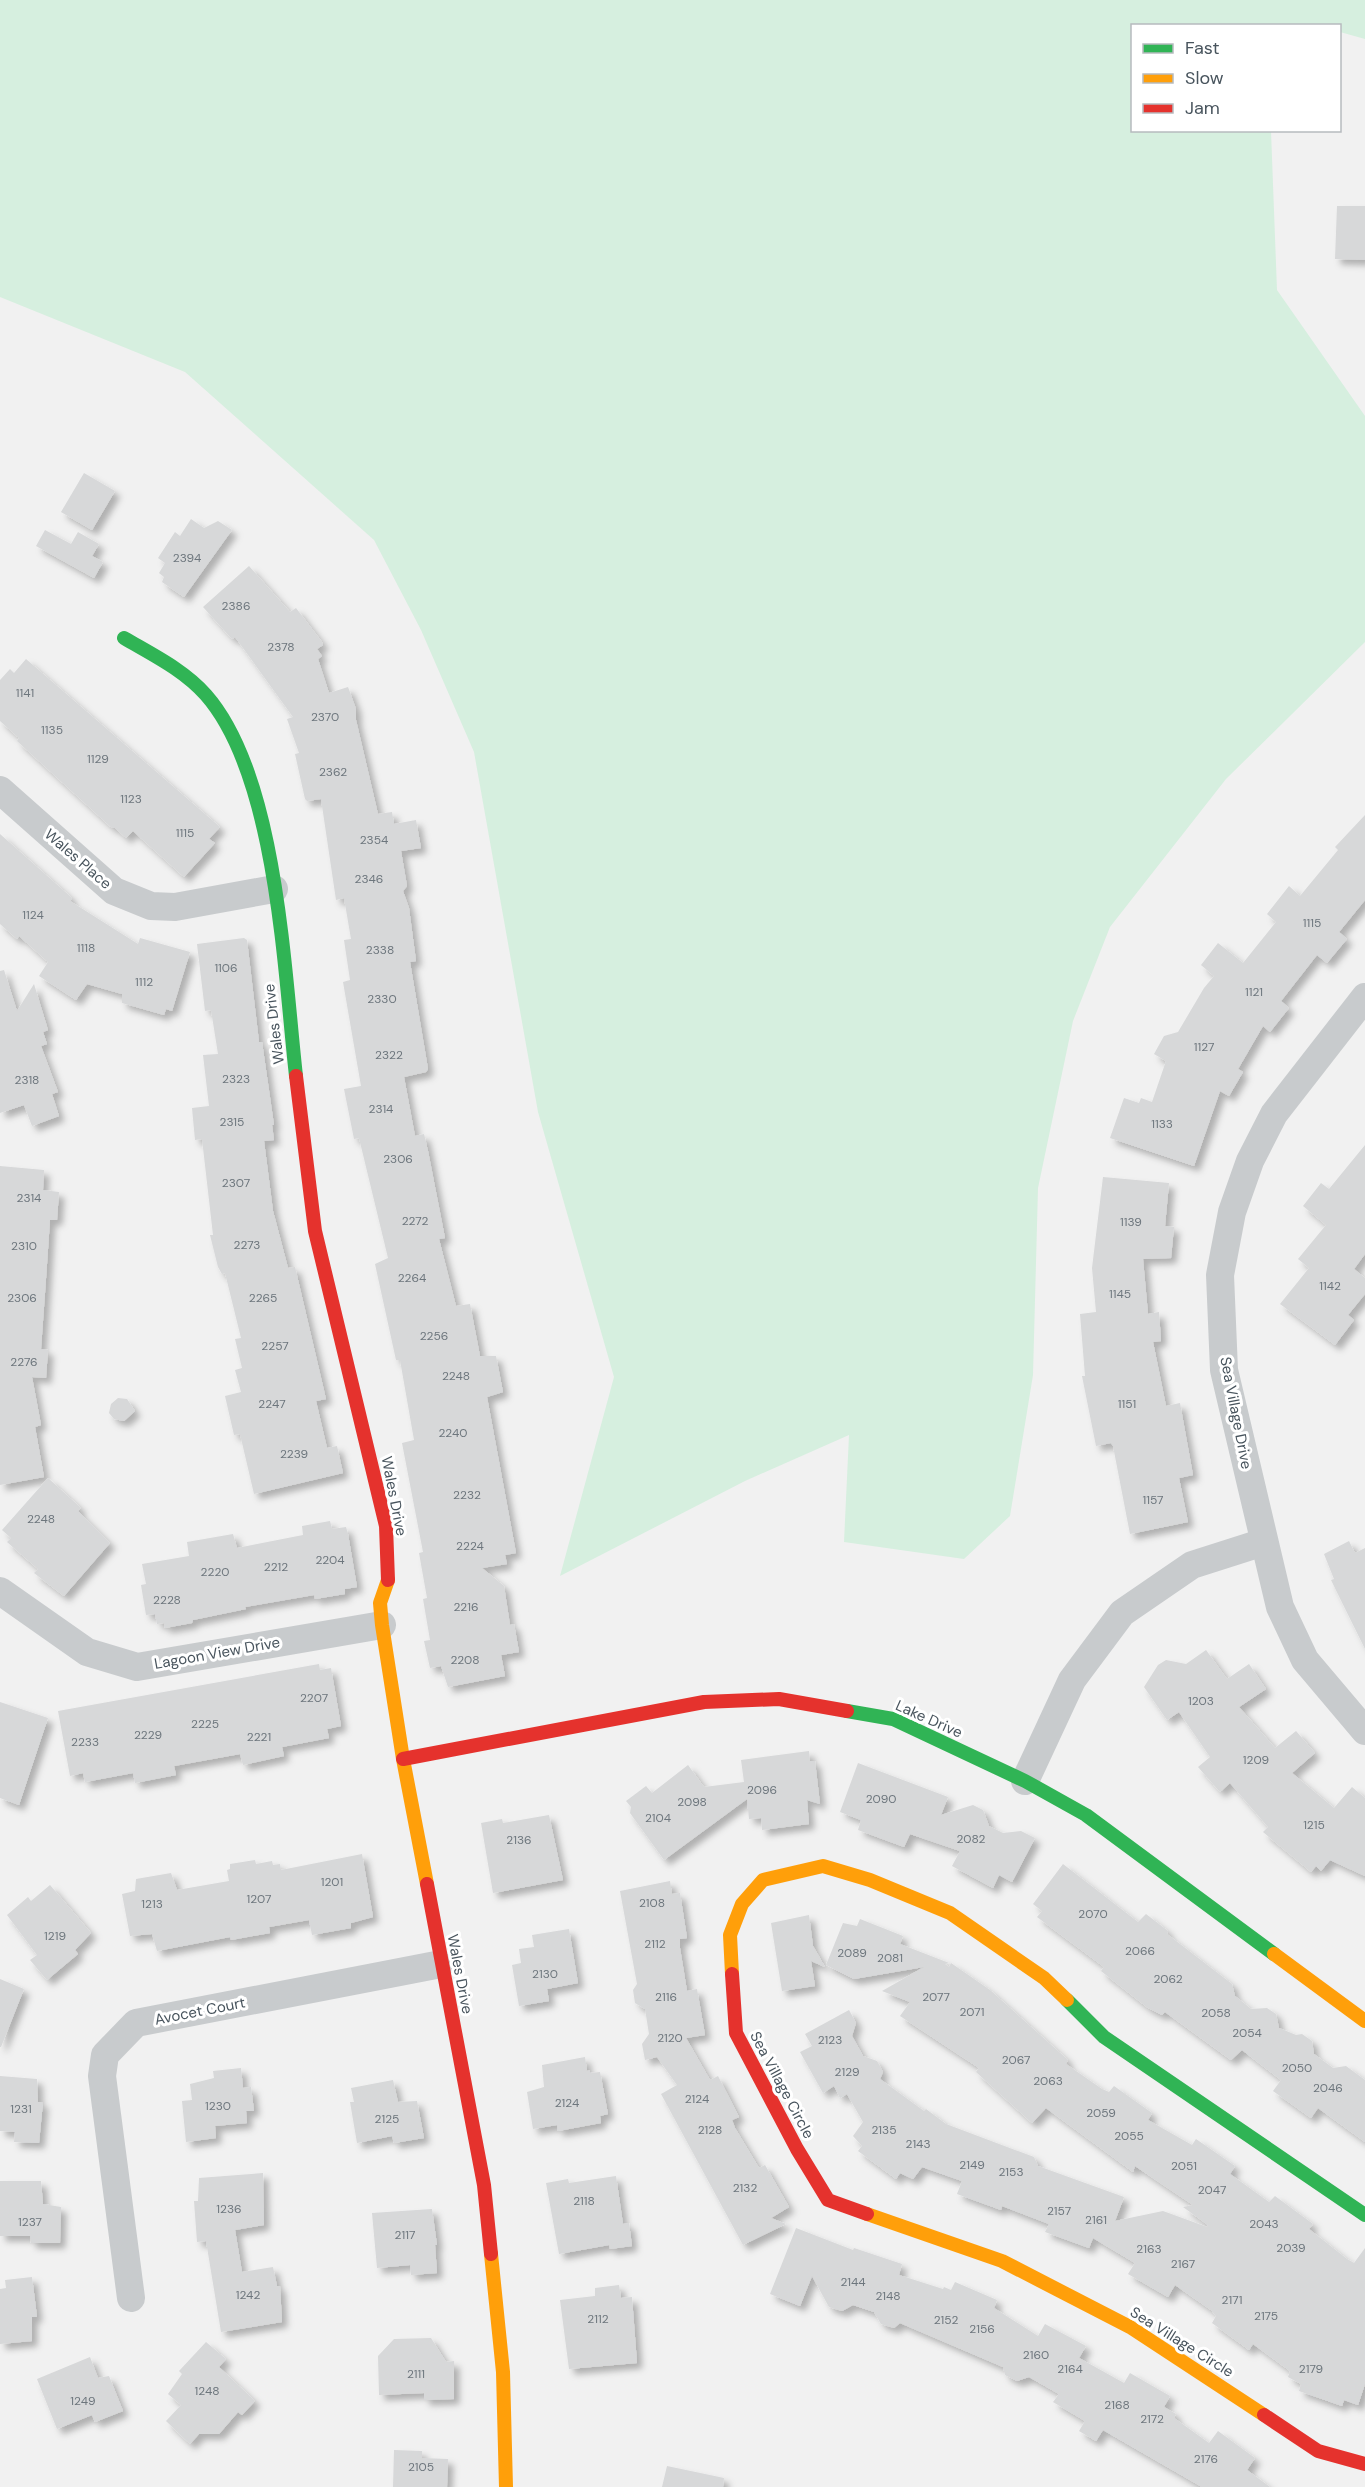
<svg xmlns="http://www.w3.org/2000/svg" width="1365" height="2487" font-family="'DM Sans',sans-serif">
<defs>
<filter id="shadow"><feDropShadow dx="5.5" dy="5.5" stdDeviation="3" flood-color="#0004"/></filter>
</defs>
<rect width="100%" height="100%" fill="#f1f1f1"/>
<path fill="#d6efdf" d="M0,0h1365v39l-25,-7v-6h-208v104l139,1 6,159 88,126v226l-139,137 -116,148 -37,94 -35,167 -5,187 -23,141 -46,43 -120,-17 5,-107 -104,46 -185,95 54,-199 -76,-265 -64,-360 -53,-122 -47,-90 -189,-168 -185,-75z"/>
<path fill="#d7d8d9" filter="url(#shadow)" d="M1337,206h28v54l-30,-1z
M84,473l31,18 -23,39 -31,-18z
M191,519l13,9 14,-7 14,9 -48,67 -22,-15 2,-5 -5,-4 6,-10 -7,-5 17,-26 5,4z
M45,530l26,14 7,-12 21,12 -7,12 11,6 -9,16 -58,-32z
M249,566l41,46 6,-4 26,34 1,3 -6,4 5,7 -4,3 11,34 19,-6 8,22v11l22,94 14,-2 2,12 22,-4 5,28 -20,3 6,35 -4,5 6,17 7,53 -6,1 18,107 -2,3 -22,5 11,59 9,-2 4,17 17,87 -6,1 17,67 14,-2 10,52h16l7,36 -16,5 29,156 -11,2 2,9 -25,4 22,18 6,39 4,-1 5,28 -18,3 4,21 -57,11 -7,-21 -11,2 -6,-27 6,-1 -7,-41 4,-1 -8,-45 4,-1 -21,-109 12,-3 -14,-80h-4l-21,-96 13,-6 -29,-120 -5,1 -10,-50 17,-3 -18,-104 7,-2 -6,-40 7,-1 -7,-41 -8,2 -15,-101 -14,2 -2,-2 -10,-45 4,-1 -12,-34 6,-2 -58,-80 -3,2 -29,-32z
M26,659l194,168 -11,12 6,4 -31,34 -51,-46 -7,7 -12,-11 -2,1 -95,-87 2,-3 -19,-17v-41l10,-11 4,4z
M1365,815v85l-26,32 8,7 -20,24 -10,-8 -36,46 8,7 -19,24 -7,-6 -25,43 5,3 -14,24 -9,-5 -26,75 -84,-28 14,-40 15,5 2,-5 11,4 14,-41 -12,-7 10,-18 14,-4 26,-44 10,-12 -13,-11 17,-22 25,20 33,-41 -9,-8 22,-28 11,10 38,-46 -3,-3z
M0,834l72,64 -2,3 68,43 2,-6 50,14 -18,59 -6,-2 -2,6 -42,-12v-9l-35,-10 -11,16 -37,-24 9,-14 -29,-26 -2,3 -17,-15z
M244,938l3,2 12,102h3l12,83h-2l2,15 -10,1 9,70 15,57 7,-1 31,132 -10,2 11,47 10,-2 6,27 -89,21 -14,-60 -6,1 -9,-39 16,-4 -6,-22 7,-2 -7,-29 6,-1 -16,-65 -3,1 -4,-7 -8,-32h3l-11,-96 -7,1 -3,-32 17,-2 -6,-51 15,-1 -7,-44 -6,1 -8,-67z
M4,970l13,41 17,-27 14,46 -5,2 4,12 -6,2 17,46 -6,2 7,22 -27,10 -8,-21 -24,8v-142z
M1365,1145v109l-11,15 11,9v16l-17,21 6,5 -19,25 -55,-41 29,-36 -11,-9 28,-34 -23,-19 18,-23 8,6z
M0,1166l44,4 -1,20 16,2 -2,28h-7l-4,59 -5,70 7,1 -2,28 -14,-1 9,48 -6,2 9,50 -44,8z
M1103,1177l66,6 -4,43 9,1 -3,31 -28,1 5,55 11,-2 2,29 -8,1 13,64 14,-3 5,28 8,44 -14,3 9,44 -58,12 -17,-88 -2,-3 -15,3 -14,-70h3l-5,-62 16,-2 -4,-44z
M118,1398l9,1 8,12 -11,10 -10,-2 -5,-6 2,-9z
M48,1478l33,30 -3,3 32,32 -46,53 -30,-23 4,-4 -31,-27 4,-4 -9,-8z
M330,1521l2,8 14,-2 2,7 9,53 -12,2v5l-30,5 -1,-4 -69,12 1,2 -53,11 -1,3 -27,5 -1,-5 -7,1 -2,-10 -9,1 -5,-30 5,-1 -4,-20 47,-8 -2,-14 46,-8 4,14 66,-13 -1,-9z
M1349,1541l6,12 10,-5v101l-34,-69 3,-1 -10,-25z
M1206,1650l21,29 22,-15 17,25 -27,18 36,41 21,-17 19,22 -23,20 42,35 18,-21 13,11v78l-35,-16 -9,11 -5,-5 -5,6 -48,-40 5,-5 -38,-44 -10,9 -22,-25 12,-10 -31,-45 -12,8 -23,-33 14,-22 8,-5 20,4z
M319,1664l1,6 11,-2 10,58 -14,3 2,9 -47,9 2,9 -41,9 -3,-11 -66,12 2,9 -41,8 -2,-10 -48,9 -2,-9 -13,3 -12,-65z
M0,1702l48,16 -29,87 -19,-7z
M809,1751l1,10h5l5,43 -13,-4 2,24 -47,6 -1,-12 -12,1 -2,-20 -83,61 -34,-47 1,-6 -5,-6 20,-15 6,7 36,-28 16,22 40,-5 -3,-22z
M858,1763l90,34 -7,18 32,-10 10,5 6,16 14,7 18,-2 14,7 -23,44 -13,-7 -6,13 -41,-22 8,-15 -50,-17 -6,13 -46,-17 3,-10 -21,-8z
M549,1815l14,65 -70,13 -12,-70 21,-4 1,4z
M362,1854l11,63 -22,6v5l-39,7 -3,-15 -40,7 1,6 -39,7 -1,-3 -73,14 -5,-17 -22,2 -8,-42 13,-3 1,-12 35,-6 6,17 52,-9 -2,-11 3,-1v-5l25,-4 1,4 16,-3 1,4 7,-1 1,6z
M1063,1864l75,58 8,-8 22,17 -1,3 65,50 3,12 10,8 6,5 16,-1 9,6 3,14 17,7 6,-1 10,7 2,13 19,14 13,-2 19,14v62l-47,-34 -7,10 -38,-27 8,-11 -39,-30 -11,10 -66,-48 -3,3 -14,-7 -47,-37 3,-4 -67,-50 5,-6 -9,-7z
M670,1881l2,13 8,-1 7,45 -7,1v9l7,43 10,-2 8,46 -19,3 24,42 8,-4 21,41 -7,3 3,8 24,40 6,-3 24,42 -18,11 15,6 -43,21 -82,-151 16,-9 -20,-28 -12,3 -3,-16 7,-10 -4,-25 -10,-6 -2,-13 4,-6 -17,-93z
M50,1885l41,48 -16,17 3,4 -31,26 -17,-20 7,-5 -30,-40 21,-18 3,4z
M809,1915l4,31 12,21 -14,-6 4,25 -33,5 -11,-68z
M860,1919l43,17 -3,8 49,19 -4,1 4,3 2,-4 39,27 78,70 -2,4 36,25 7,3 5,-6 38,27 -4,7 44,25 4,-6 39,27 -5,8 39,28 6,-6 38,28 -4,5 38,30 7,4 11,-15v136l-7,21 -14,-5 -2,6 -43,-15 2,-7 -13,-7 2,-6 -37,-27 -4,6 -37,-27 4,-7 -5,-6 -36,-25 -7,12 -40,-23 7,-11 -42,-25 -4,10 -44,-16 4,-8 -47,-18 -1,4 -44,-16 5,-13 -40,-14 -9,12 -13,-6 -4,6 -38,-28 4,-5 -9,-10 10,-14 -16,-28 -7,4 -6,-12 -11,7 -23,-41 12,-6 -7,-12 44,-24 7,13 -4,13 11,20 14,5 6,11 -3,7 44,32 2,-2 20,15 88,33 4,9 86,31 -9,24 48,-10 44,16 1,-2 -25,-18 10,-2 -58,-39 -2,6 -87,-64 -14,15 -56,-51 3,-4 -79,-52 10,-14 -28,-11 42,-24 -70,12 -28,-14 17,-42 14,3z
M569,1929l9,54 -31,6 2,12 -30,5 -7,-41 9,-2 -2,-14 15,-2 -2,-12z
M0,1979l24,10 -23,58h-1z
M585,2057l2,14 3,-1v3l10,-1 8,42 -8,2 1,7 -43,8 -1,-6 -24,4 -6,-37 17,-5 -2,-22z
M241,2068l2,20 8,-1 3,24h-8l1,12 -32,3 1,12 -30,4 -4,-41 10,-1 -2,-16 24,-6 -1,-7z
M0,2076l37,3 1,23h5l-4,41 -25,-1 1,-10 -15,-1z
M393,2080l5,22 19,-1 7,37 -30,5 -2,-7 -35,7 -7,-41h4l-3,-14z
M263,2173l1,52 -29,5 7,42 31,-5 4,19h3l2,36 -61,10 -15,-91 -9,1 -3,-41h4l1,-23z
M616,2176l7,48 6,-1 3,23 -22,3 -1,-4 -50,9 -13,-71 22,-4 1,4z
M0,2181h41l2,23 18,3 -1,36h-29l-1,-7h-30z
M432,2209l5,36h-2l2,28 -26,2 -1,-10 -33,3 -5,-55z
M796,2228l57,22 1,-2 48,16 -3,11 44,14 1,-2 7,3 4,-8 42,18 -3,8 44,28 7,-12 41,22 -7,12 45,25 6,-10 40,23 -6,11 12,7 -2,4 35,25 9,-12 37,27 -8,12 23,17h-68l-99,-57 -7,11 -17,-10 6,-10 -32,-19 6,-8 -30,-17 -12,4 -12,-6 -2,-8 -103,-44 -6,5 -13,-4 -7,-12 -21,-7 -11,6 -13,-4 -17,-31 -12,30 -30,-12z
M32,2277l5,40h-5v24l-32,3v-55l6,-1 -1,-8z
M619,2285l2,13 11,-1 5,66 -68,6 -9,-69 35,-4v-8z
M431,2338l15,24 8,-1v38l-30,1v-7l-45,2 -1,-39 16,-17z
M206,2342l20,17 -7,8 36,34 -13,14 -4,-3 -19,22h-20l-9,10 -24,-23 15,-16 -13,-11 14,-20 -3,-3z
M90,2357l8,21 11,-2 14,35 -28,11 -3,-7 -35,14 -20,-50z
M394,2450l28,1v7l26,1 -1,28h-54z
M667,2466l57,12 -1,9h-61z"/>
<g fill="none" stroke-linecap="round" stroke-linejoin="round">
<path stroke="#c8cbcd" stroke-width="28" d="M0,790l114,101 37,15 24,1 99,-18
M1365,997l-91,117 -24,47 -18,51 -12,63 4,95 56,237 25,53 60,71
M0,1591l87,61 50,15 245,-42
M1025,1781l47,-101 50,-67 70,-48 72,-23
M131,2298l-29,-222 3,-21 31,-32 305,-59"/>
<path stroke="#30b455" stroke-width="14" d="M124,638c29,17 60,32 82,57 71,81 78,275 90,381
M847,1711l46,8 132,62 61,34 188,139
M1067,2000l37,37 261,178"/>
<path stroke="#ff9f0a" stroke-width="14" d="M388,1580l-8,23 2,22 21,134 24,125
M1274,1954l91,67
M732,1974l-2,-39 12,-31 21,-24 60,-14 47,14 80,33 94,65 23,22
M867,2214l135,47 128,66 134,88
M491,2254l12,118 3,115"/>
<path stroke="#e5322d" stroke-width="14" d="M296,1076l19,155 71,295 2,54
M403,1759l301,-57 75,-3 68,12
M427,1884l57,301 7,69
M732,1974l4,59 61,116 31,51 39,14
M1264,2415l54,36 47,13"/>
</g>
<g text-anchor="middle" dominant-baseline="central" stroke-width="6" stroke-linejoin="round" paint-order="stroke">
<g font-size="12" fill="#6d767d">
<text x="187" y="558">2394</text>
<text x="236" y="606">2386</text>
<text x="281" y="647">2378</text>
<text x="25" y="693">1141</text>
<text x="325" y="717">2370</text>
<text x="52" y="730">1135</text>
<text x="98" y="759">1129</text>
<text x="333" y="772">2362</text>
<text x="131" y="799">1123</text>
<text x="185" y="833">1115</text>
<text x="374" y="840">2354</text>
<text x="369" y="879">2346</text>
<text x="33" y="915">1124</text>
<text x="1312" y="923">1115</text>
<text x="86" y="948">1118</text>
<text x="380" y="950">2338</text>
<text x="226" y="968">1106</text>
<text x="144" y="982">1112</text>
<text x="1254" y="992">1121</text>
<text x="382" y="999">2330</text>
<text x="1204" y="1047">1127</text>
<text x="389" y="1055">2322</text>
<text x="236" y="1079">2323</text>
<text x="27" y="1080">2318</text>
<text x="381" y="1109">2314</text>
<text x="232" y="1122">2315</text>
<text x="1162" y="1124">1133</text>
<text x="398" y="1159">2306</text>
<text x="236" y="1183">2307</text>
<text x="29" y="1198">2314</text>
<text x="415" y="1221">2272</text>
<text x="1131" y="1222">1139</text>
<text x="247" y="1245">2273</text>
<text x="24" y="1246">2310</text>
<text x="412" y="1278">2264</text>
<text x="1330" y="1286">1142</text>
<text x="1120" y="1294">1145</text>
<text x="22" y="1298">2306</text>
<text x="263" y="1298">2265</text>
<text x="434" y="1336">2256</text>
<text x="275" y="1346">2257</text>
<text x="24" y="1362">2276</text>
<text x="456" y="1376">2248</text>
<text x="272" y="1404">2247</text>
<text x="1127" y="1404">1151</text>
<text x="453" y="1433">2240</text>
<text x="294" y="1454">2239</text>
<text x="467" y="1495">2232</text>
<text x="1153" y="1500">1157</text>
<text x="41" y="1519">2248</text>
<text x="470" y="1546">2224</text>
<text x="330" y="1560">2204</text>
<text x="276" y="1567">2212</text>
<text x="215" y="1572">2220</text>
<text x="167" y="1600">2228</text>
<text x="466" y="1607">2216</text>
<text x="465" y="1660">2208</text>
<text x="314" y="1698">2207</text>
<text x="1201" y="1701">1203</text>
<text x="205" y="1724">2225</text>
<text x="148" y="1735">2229</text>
<text x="259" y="1737">2221</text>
<text x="85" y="1742">2233</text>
<text x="1256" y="1760">1209</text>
<text x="762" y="1790">2096</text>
<text x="881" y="1799">2090</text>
<text x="692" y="1802">2098</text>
<text x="658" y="1818">2104</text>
<text x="1314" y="1825">1215</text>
<text x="971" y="1839">2082</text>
<text x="519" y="1840">2136</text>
<text x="332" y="1882">1201</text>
<text x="259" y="1899">1207</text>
<text x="652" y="1903">2108</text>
<text x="152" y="1904">1213</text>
<text x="1093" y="1914">2070</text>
<text x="55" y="1936">1219</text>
<text x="655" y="1944">2112</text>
<text x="1140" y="1951">2066</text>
<text x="852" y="1953">2089</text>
<text x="890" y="1958">2081</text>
<text x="545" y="1974">2130</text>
<text x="1168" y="1979">2062</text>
<text x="666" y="1997">2116</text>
<text x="936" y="1997">2077</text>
<text x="972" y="2012">2071</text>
<text x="1216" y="2013">2058</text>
<text x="1247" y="2033">2054</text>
<text x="670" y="2038">2120</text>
<text x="830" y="2040">2123</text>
<text x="1016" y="2060">2067</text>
<text x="1297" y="2068">2050</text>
<text x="847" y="2072">2129</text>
<text x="1048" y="2081">2063</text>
<text x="1328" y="2088">2046</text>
<text x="697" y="2099">2124</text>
<text x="567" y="2103">2124</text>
<text x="218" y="2106">1230</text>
<text x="21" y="2109">1231</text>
<text x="1101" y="2113">2059</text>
<text x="387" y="2119">2125</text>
<text x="710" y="2130">2128</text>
<text x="884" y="2130">2135</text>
<text x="1129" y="2136">2055</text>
<text x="918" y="2144">2143</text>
<text x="972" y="2165">2149</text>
<text x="1184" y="2166">2051</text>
<text x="1011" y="2172">2153</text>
<text x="745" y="2188">2132</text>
<text x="1212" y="2190">2047</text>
<text x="584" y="2201">2118</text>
<text x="229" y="2209">1236</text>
<text x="1059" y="2211">2157</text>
<text x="1096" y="2220">2161</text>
<text x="30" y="2222">1237</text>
<text x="1264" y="2224">2043</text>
<text x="405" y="2235">2117</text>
<text x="1291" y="2248">2039</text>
<text x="1149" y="2249">2163</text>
<text x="1183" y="2264">2167</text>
<text x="853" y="2282">2144</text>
<text x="248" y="2295">1242</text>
<text x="888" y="2296">2148</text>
<text x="1232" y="2300">2171</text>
<text x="1266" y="2316">2175</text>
<text x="598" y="2319">2112</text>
<text x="946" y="2320">2152</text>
<text x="982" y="2329">2156</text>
<text x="1036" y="2355">2160</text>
<text x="1070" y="2369">2164</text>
<text x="1311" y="2369">2179</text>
<text x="416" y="2374">2111</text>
<text x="207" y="2391">1248</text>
<text x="83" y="2401">1249</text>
<text x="1117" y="2405">2168</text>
<text x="1152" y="2419">2172</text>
<text x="1206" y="2459">2176</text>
<text x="421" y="2467">2105</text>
</g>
<g font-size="15" fill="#48545d" stroke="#fff">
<text transform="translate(78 859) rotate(41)">Wales Place</text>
<text transform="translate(274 1024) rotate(-97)">Wales Drive</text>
<text transform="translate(1236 1413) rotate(79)">Sea Village Drive</text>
<text transform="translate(394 1496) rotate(79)">Wales Drive</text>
<text transform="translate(217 1653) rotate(-10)">Lagoon View Drive</text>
<text transform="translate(929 1719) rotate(24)">Lake Drive</text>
<text transform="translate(460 1974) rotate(79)">Wales Drive</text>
<text transform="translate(200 2011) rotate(-11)">Avocet Court</text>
<text transform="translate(782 2085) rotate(62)">Sea Village Circle</text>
<text transform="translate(1182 2342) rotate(32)">Sea Village Circle</text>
</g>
</g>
<rect x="1131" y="24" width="210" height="108" fill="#ffffff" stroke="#b6bbbe" stroke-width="1.5"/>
<rect x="1143" y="44" width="30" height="9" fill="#30b455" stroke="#b6bbbe" stroke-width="1.5"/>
<text x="1185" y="54" font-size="18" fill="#48545d">Fast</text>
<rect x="1143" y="74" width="30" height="9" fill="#ff9f0a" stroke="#b6bbbe" stroke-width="1.5"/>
<text x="1185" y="84" font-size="18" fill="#48545d">Slow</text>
<rect x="1143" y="104" width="30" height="9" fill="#e5322d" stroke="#b6bbbe" stroke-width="1.5"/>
<text x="1185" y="114" font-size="18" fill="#48545d">Jam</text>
</svg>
